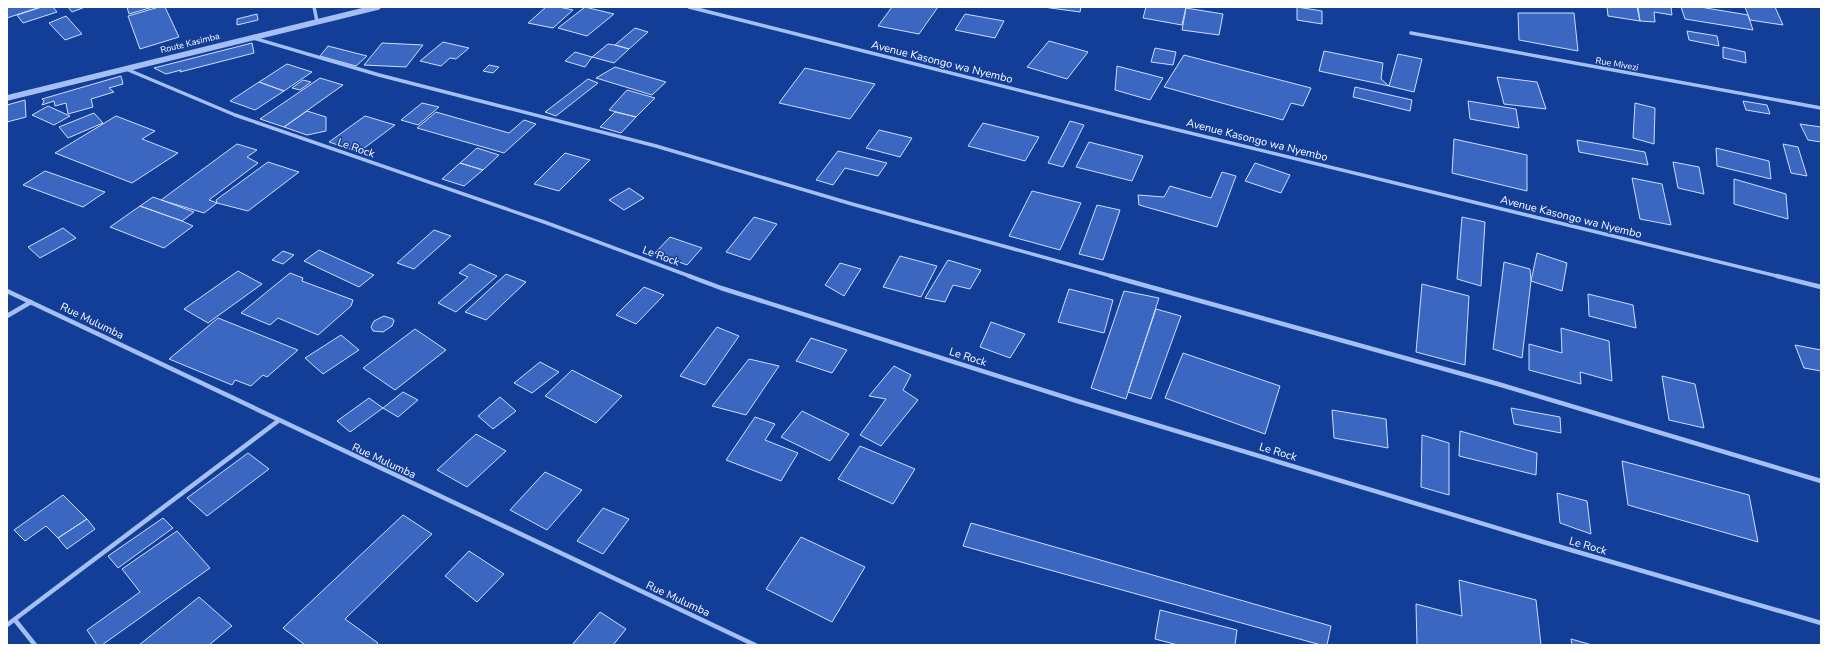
<svg xmlns="http://www.w3.org/2000/svg" width="1828" height="652" font-family="'Nunito Sans',sans-serif">
<rect width="100%" height="100%" fill="#133e98"/>
<path fill="#3c67c0" stroke="#ccddfd" d="M7,7h33l-33,11z
M42,7h11l4,5 -34,11 -6,-8z
M68,7h17l-13,5z
M127,7h26l-24,7z
M159,7h6l14,30 -39,12 -12,-33z
M546,7h13l14,3 -20,18 -25,-5z
M585,7l29,7 -27,22 -29,-8z
M892,7h46l-19,27 -41,-8z
M1043,7h38l-1,5z
M1146,7h40l-4,18 -39,-7z
M1297,7l25,4v13l-25,-4z
M1607,7h30l3,14 -32,-5z
M1638,7h33l1,8 -18,-3 1,10 -15,-1z
M1681,7h19l48,8 5,15 -68,-11z
M1745,7h30l8,18 -33,-5z
M1186,8l37,6 -4,21 -37,-5z
M1518,13h56l4,38 -59,-11z
M257,14l1,6 -21,5v-6z
M965,14l39,7 -9,17 -40,-8z
M66,16l16,18 -17,6 -16,-17z
M635,28l13,4 -19,17 -14,-4z
M1687,31l30,5 2,10 -30,-6z
M1049,41l39,11 -21,27 -40,-12z
M443,42l26,6 -13,11 -6,-1 -9,8 -21,-5z
M252,43l2,10 -74,19 1,-2 -15,4 -12,-6z
M382,43l41,2 -17,22 -42,-2z
M608,44l7,1 14,4 -15,14 -22,-6z
M328,46l39,10 -11,10 -36,-10z
M1723,47l22,5 1,11 -23,-5z
M1155,48l21,4 -3,13 -22,-3z
M1324,51l59,12 -2,16 8,7 -70,-15z
M575,52l17,5 -7,10 -20,-6z
M1398,54l24,5 -8,33 -25,-6z
M1184,55l127,33 -8,18 -12,-3 -8,17 -119,-33z
M287,64l25,8 -28,19 -25,-9z
M489,65l10,2 -6,6 -10,-2z
M1117,66l46,12 -13,22 -35,-10z
M615,67l51,15 -14,13 -56,-17z
M805,68l70,16 -25,35 -71,-16z
M121,76l2,8 -14,4 5,4 -23,7 2,8 -25,7 -2,-11 -11,3 -1,-5 -12,4 2,-4 -2,-2z
M1497,77l40,5 9,27 -42,-5z
M320,78l23,7 -59,42 -24,-8z
M588,79l10,4 -42,33 -11,-4z
M303,80l8,2 -11,8 -8,-2z
M259,82l25,9 -29,19 -25,-9z
M1355,87l57,13 -2,11 -57,-14z
M627,90l28,8 -19,19 -27,-7z
M25,100l1,17 -19,5v-17z
M1468,101l48,8 3,19 -49,-9z
M1743,101l24,4 3,9 -24,-4z
M422,103l17,4 -21,18 -17,-5z
M1635,103l20,5 -1,36 -21,-6z
M48,106l22,10 -16,9 -22,-10z
M307,111l19,6v14l-19,4 -23,-8z
M436,112l73,21 15,-13 12,4 -32,29 -87,-25z
M615,112l21,5 -15,16 -21,-6z
M94,113l9,10 -35,15 -9,-11z
M116,116l39,15 -13,8 36,14 -46,30 -77,-30z
M365,116l30,9 -36,27 -30,-10z
M1070,121l14,4 -21,42 -15,-4z
M983,123l56,14 -14,24 -57,-15z
M1800,124l21,3v15l-13,-2z
M879,130l33,8 -12,19 -34,-9z
M1454,139l73,16v36l-75,-18z
M1577,140l68,12 3,13 -69,-13z
M1089,142l54,14 -11,25 -56,-14z
M237,144l20,6 -10,7 11,6 -49,37 8,3 -13,10 -43,-13z
M1783,144l15,3 9,29 -16,-3z
M477,148l22,7 -16,15 -23,-7z
M1716,148l53,13 2,18 -54,-13z
M838,151l49,12 -9,13 -33,-8 -12,17 -17,-5z
M565,153l25,7 -31,31 -25,-7z
M268,162l31,10 -51,39 -31,-8 -1,-3z
M1673,162l26,5 5,27 -26,-6z
M460,163l23,7 -19,16 -22,-7z
M1255,163l35,12 -9,18 -36,-12z
M45,171l60,21 -22,15 -60,-22z
M1222,172l14,4 -19,51 -78,-22 -1,-10 26,2 6,-11 41,12z
M1632,178l30,6 9,41 -31,-6z
M1734,179l52,15 2,25 -54,-15z
M629,188l15,10 -20,12 -15,-10z
M1032,191l49,12 -21,47 -51,-14z
M153,197l41,15 -12,9 -42,-15z
M1097,205l23,5 -17,50 -24,-6z
M140,206l42,15 11,5 -29,22 -54,-21z
M754,217l23,7 -27,36 -24,-8z
M1462,217l23,5 -4,64 -24,-7z
M63,228l13,10 -36,20 -12,-11z
M434,230l17,6 -37,33 -17,-6z
M670,237l32,11 -15,17 -32,-12z
M319,250l55,25 -15,12 -55,-26z
M283,251l11,4 -11,9 -11,-4z
M1537,253l30,10 -5,28 -31,-10z
M900,256l37,10 -16,31 -38,-10z
M948,260l33,10 -11,19 -17,-4 -8,17 -20,-4z
M1504,262l26,7 1,12 -9,77 -29,-9z
M840,263l21,6 -17,27 -19,-11z
M470,264l27,12 -41,36 -18,-9 30,-26 -9,-4z
M238,271l24,13 -54,39 -24,-14z
M290,273l13,5 -1,3 51,19 -2,6 -33,29 -40,-17 -8,7 -29,-12z
M506,274l20,8 -40,38 -21,-8z
M1422,284l47,12 -4,69 -49,-13z
M644,287l20,8 -28,29 -20,-9z
M1069,289l44,11 -9,33 -46,-11z
M1124,291l35,7 -33,101 -35,-11z
M1588,294l45,11 3,23 -47,-12z
M1156,309l25,7 -30,83 -23,-7z
M384,316l9,3 1,2 -2,5 -9,6 -10,-1 -2,-4 3,-6z
M218,318l80,32 -31,27 -4,-2 -12,11 -16,-6 -3,5 -63,-26z
M991,322l34,12 -15,24 -30,-11z
M717,327l22,9 -34,49 -25,-9z
M1561,328l48,13 3,40 -32,-9 1,12 -52,-14v-26l33,9z
M415,329l31,21 -51,40 -32,-22z
M341,335l18,15 -36,24 -18,-16z
M811,338l36,12 -15,23 -36,-12z
M1795,345l26,5v21l-17,-3z
M1183,353l97,33 -15,48 -100,-36z
M749,359l30,7 -33,49 -34,-9z
M540,362l19,10 -27,21 -18,-10z
M894,366l17,9 -8,15 15,10 -37,46 -21,-11 26,-36 -17,-3z
M572,370l50,26 -26,27 -51,-27z
M1662,376l33,8 9,44 -35,-8z
M403,392l15,8 -20,17 -15,-9z
M500,397l16,14 -23,18 -15,-13z
M369,398l14,10 -33,24 -13,-11z
M1511,408l49,9 1,16 -47,-9z
M1332,410l54,9 2,29 -54,-10z
M802,411l47,23 -19,27 -49,-24z
M755,417l20,7 -10,16 33,13 -17,28 -55,-21z
M1460,431l77,22 -1,22 -77,-19z
M476,434l30,17 -39,36 -30,-17z
M1422,435l27,8v52l-28,-8z
M860,446l55,23 -22,35 -55,-25z
M248,453l21,16 -62,47 -20,-18z
M1622,461l127,34 9,47 -130,-37z
M545,472l37,18 -35,40 -37,-20z
M1557,493l30,8 4,33 -31,-11z
M63,495l24,24 -29,19 -12,-12 -21,15 -11,-11z
M603,508l26,11 -26,35 -26,-13z
M403,515l29,19 -87,85 33,24 -2,2h-71l-22,-17z
M163,518l10,10 -55,40 -10,-12z
M87,519l8,10 -28,20 -9,-11z
M971,523l360,103 -4,19h-6l-358,-99z
M177,531l33,37 -108,77h-5l-10,-15 53,-38 -18,-23z
M801,537l64,30 -33,55 -66,-33z
M469,551l35,23 -27,28 -32,-26z
M1459,580l77,20 5,45h-124l-1,-41 46,12z
M199,597l33,29 -23,19h-70z
M1160,610l77,20 -2,15h-57l-23,-6z
M600,612l26,17 -13,16h-41z
M1571,639l21,6h-20z"/>
<g fill="none" stroke-linecap="round" stroke-linejoin="round">
<path stroke="#a4bff3" stroke-width="3.5" d="M314,7l3,14
M689,7l452,114 640,156
M1411,33l410,75
M253,38l126,37 277,71 196,58 263,73
M126,69l109,46 312,108 145,54"/>
<path stroke="#a4bff3" stroke-width="4.5" d="M689,276l32,12 356,113 463,140 281,82
M1111,276l387,108 323,97
M1777,276l44,11
M7,291l748,354
M7,316l24,-14
M15,620l20,25
M7,625l271,-204"/>
<path stroke="#a4bff3" stroke-width="5.5" d="M7,98l371,-91"/>
</g>
<g text-anchor="middle" dominant-baseline="central" stroke-width="3" stroke-linejoin="round" paint-order="stroke">
<g font-size="9" fill="#fff" stroke="#133e98">
<text transform="translate(190 43) rotate(-14)">Route Kasimba</text>
<text transform="translate(1617 64) rotate(10)">Rue Mivezi</text>
</g>
<g font-size="11" fill="#fff" stroke="#133e98">
<text transform="translate(942 62) rotate(14)">Avenue Kasongo wa Nyembo</text>
<text transform="translate(1257 140) rotate(14)">Avenue Kasongo wa Nyembo</text>
<text transform="translate(356 148) rotate(19)">Le Rock</text>
<text transform="translate(1571 217) rotate(14)">Avenue Kasongo wa Nyembo</text>
<text transform="translate(661 256) rotate(20)">Le Rock</text>
<text transform="translate(92 321) rotate(26)">Rue Mulumba</text>
<text transform="translate(968 357) rotate(18)">Le Rock</text>
<text transform="translate(1278 452) rotate(17)">Le Rock</text>
<text transform="translate(384 461) rotate(25)">Rue Mulumba</text>
<text transform="translate(1588 546) rotate(16)">Le Rock</text>
<text transform="translate(678 599) rotate(25)">Rue Mulumba</text>
</g>
</g>
<rect width="1828" height="652" fill="none" stroke="#ffffff" stroke-width="16"/>
</svg>
